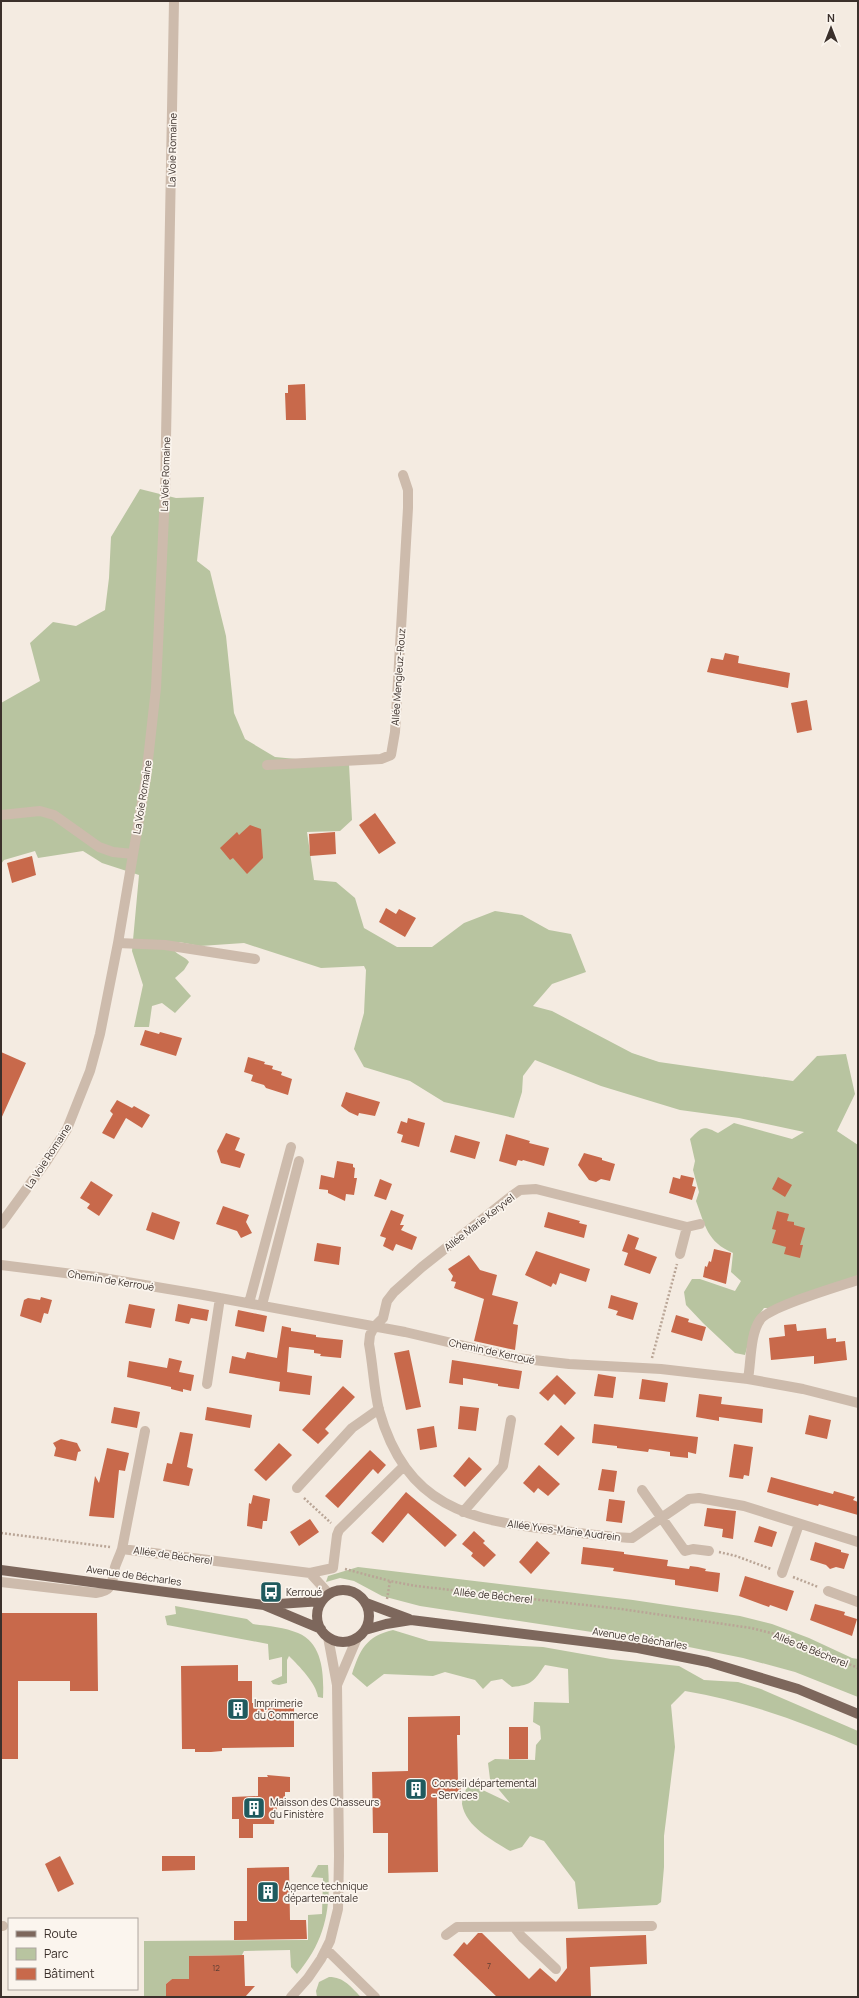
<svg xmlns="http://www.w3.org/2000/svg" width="859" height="1998" font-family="Manrope,sans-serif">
<rect width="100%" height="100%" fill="#f4ebe1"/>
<path fill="#b8c4a0" d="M140,489l36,9 28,-1 -7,64 13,10 16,65 8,77 11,26 30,18 74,7 3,56 -12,11 -33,1 7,48 22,2 19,16 9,30 33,19h35l32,-24 31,-12 27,4 27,15 22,4 15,38 -34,12 -19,22 19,5 80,42 27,9 134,19 24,-25 29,-2 9,40 -18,37 21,14v130l-5,3 -80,30h-9l-10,14 -9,33 -10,-2 -32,-30 -17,-18 -2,-13 8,-13h8l35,12 6,-10 -10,-9 2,-19c-26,-11 -28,-28 -37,-52l3,-9 -6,-22 2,-9 -5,-22c12,-12 13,-14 28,-6l16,-10 58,16 12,-7 -65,-14 -59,-8 -79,-24 -66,-26 -12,16 -1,16 -8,26 -70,-16 -34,-21 -46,-14 -10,-18 10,-36 2,-43 -2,-4 -43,2 -77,-25 -44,3 -21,-4 -5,8c4,6 11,6 15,12l-5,8 -9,8 16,18 -16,17 -13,-10 -10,3 -3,21h-15l9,-42 -11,-34 7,-76 -37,-12 -19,-12 -45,7 -3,-7 -31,9 -3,4v-161l39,-22 -10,-38 23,-21 23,4 29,-16 4,-32 2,-41z
M358,1567l275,33 107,16 32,8 37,14 43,20 6,1v38l-63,-25 -52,-14 -59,-12 -264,-40 -38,-10 -28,-15 -14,-3 -14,4 2,-6z
M175,1606l72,13 6,5c15,2 32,3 45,9 25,10 26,42 25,65l-5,-1c-2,-14 -19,-31 -29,-41l-2,4v23l-8,2 -6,-1 -2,-3 11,-5v-19l-13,3 -1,-16 -101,-19 -2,-9 11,-2z
M393,1630l36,11 114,6 68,12 68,7 25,14 34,2 23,7 97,42v15c-56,-24 -113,-45 -173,-55l-14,14 4,42 -11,89v31l-3,35 -4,3 -79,4 -3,-27 -31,-41 -14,-5 -8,11 -12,4c-18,-11 -44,-24 -48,-47 0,-6 5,-16 6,-21l42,20 -20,-24 -2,-16 7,-4 40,1 1,-15 5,-6 -1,-13 -7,-4 1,-20 35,1 -1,-34 -23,-4c-11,16 -13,20 -33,22l-10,-8 -11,2 -8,8 -8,-9 -30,-8 -12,4 -49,-2 -17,13 -15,-13c8,-24 14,-38 41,-44z
M318,1865h10c3,43 -2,75 -31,109l-6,-7 -1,-17 -46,1 -2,4 -53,1v23h-17l-6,5v13h-22v-56l164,-1v-25l14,-1 1,-36 -12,-1z
M329,1977c15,0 22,10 32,20h-44l-1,-6 3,-9z"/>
<path fill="#c8694b" d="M305,384l1,36h-20l-1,-27h3v-8z
M725,653l14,3 -1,7 52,10 -2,15 -81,-16 4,-14 12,2z
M807,700l5,30 -15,3 -6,-30z
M375,813l21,30 -17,11 -20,-29z
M250,825l11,4 2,29 -16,16 -14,-16 -3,2 -10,-12 17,-16 2,3z
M335,832l1,22 -26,2 -1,-22z
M32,856l4,19 -24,8 -5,-20z
M386,908l10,6 3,-5 17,9 -11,19 -26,-15z
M145,1030l14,4 1,-2 22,6 -6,18 -36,-11z
M1,1052l25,11 -25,56z
M248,1057l17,5 -1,2 9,2 -1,3 10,3 -1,3 11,4 -4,16 -22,-7 -2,-3 -13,-4 2,-6 -9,-3z
M346,1092l34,10 -5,14 -16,-3 -1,3 -9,-4 -8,-6z
M117,1100l15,8 2,-2 16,9 -8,13 -16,-10 -12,21 -12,-6 11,-19 -3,-3z
M408,1118l17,5 -6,24 -18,-5 2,-7 -6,-2 4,-12 6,2z
M226,1133l14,5 -5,12 10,4 -5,14 -19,-5 -4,-12z
M506,1134l24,7 -1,2 20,5 -5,18 -21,-6 -1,1 -4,-1 -2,6 -17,-5z
M455,1135l25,7 -5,17 -25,-7z
M584,1153l18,5v2l13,4 -5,17 -9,-2 -5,3 -7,-2 -11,-15z
M337,1161l16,3v3l2,1 -1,10h3l-3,17 -8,-1 -1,7 -17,-8v-3l-9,-1 2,-14 13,3z
M681,1175l13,3 -2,8 4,1 -4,13 -23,-7 4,-16 7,2z
M778,1177l14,8 -7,12 -13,-8z
M380,1179l12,5 -6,16 -12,-4z
M91,1181l22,14 -14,21 -12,-8 3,-4 -10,-6z
M223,1206l26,9 -3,7 6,11 -11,5 -4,-7 -21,-7z
M391,1210l13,5 -4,10h4l-3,5 16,7 -5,13 -16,-6 -3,7 -10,-5 3,-8 -6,-2z
M777,1211l12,3 -2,7 7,1v3l11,3 -5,17h3l-3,13 -16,-4 2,-7 -14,-4 4,-13 -4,-1z
M152,1212l28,10 -6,18 -28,-10z
M548,1212l32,9 -1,2 8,2 -3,13 -40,-11z
M628,1234l11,4 -4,11 22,8 -7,17 -26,-9 4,-12 -6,-2z
M317,1243l24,4 -2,18 -25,-4z
M714,1249l17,4 -5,31 -23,-7 2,-11 2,1 2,-6 2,1z
M536,1251l54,18 -4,13 -26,-9 -4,12 -3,-2 -2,4 -26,-12z
M469,1255l11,15 17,5 -5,20 26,7 -5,22 5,1 -3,25 -41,-9 10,-42 -30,-11 2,-6 -5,-1 2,-5 -5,-7z
M611,1295l27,8 -5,17 -17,-5 2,-4 -10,-3z
M41,1297l11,3 -4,14 -4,-1 -3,10 -21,-7 4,-16 4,-2 12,2z
M129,1304l26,5 -4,19 -26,-5z
M178,1304l31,6 -2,11 -16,-3 -2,6 -14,-3z
M238,1310l29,6 -3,16 -29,-6z
M676,1315l13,4 -1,3 18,5 -4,14 -31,-9z
M796,1324l1,7 29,-3 1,11 9,-1v4l9,-1 2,19 -33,4v-8l-43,4 -2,-22 16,-2 -1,-11z
M282,1326l9,2v3l25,4v2l27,3 -2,18 -21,-2 1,-2 -7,-1v-3l-25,-3 -2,25 25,4 -2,19 -31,-4 1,-9 -51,-9 3,-17 13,3 2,-7 30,6z
M409,1350l12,57 -15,3 -12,-57z
M169,1358l13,3 -3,11 15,3 -3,16 -8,-2v3l-12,-3v-2l-44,-10 2,-16 38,7z
M452,1360l70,11 -3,18 -21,-3v-2l-35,-6v7l-14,-2z
M598,1374l18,3 -3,21 -19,-2z
M557,1375l19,18 -11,12 -11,-11 -6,7 -9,-8z
M642,1379l26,4 -3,19 -26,-3z
M343,1386l12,11 -30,32 4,4 -11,11 -16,-14z
M699,1394l23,3 -1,7 42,5 -1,14 -43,-6v4l-23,-4z
M460,1406l19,2 -3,23 -18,-2z
M114,1407l26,5 -3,16 -26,-5z
M207,1407l45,8 -2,13 -45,-8z
M809,1415l22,5 -4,19 -22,-5z
M594,1424l104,13 -2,17 -8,-2v6l-18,-2v-4l-21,-3 -1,3 -31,-4v-2l-25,-3z
M561,1425l14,13 -17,18 -14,-12z
M434,1426l3,21 -17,3 -3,-21z
M180,1432l13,2 -6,33 6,2 -4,17 -26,-5 4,-18 5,1z
M61,1439l16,4 4,8 -3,1 -2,9 -22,-5 2,-8 -3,-5z
M279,1443l13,12 -26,26 -12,-11z
M734,1444l19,3 -4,29 -5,-1 -1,4 -14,-2z
M107,1448l22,5 -4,18 -6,-1 -5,48 -25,-2 6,-40 4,7z
M370,1450l16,15 -8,9 -5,-5 -35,39 -13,-12z
M469,1457l13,12 -17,18 -12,-11z
M539,1465l21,19 -12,12 -10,-8 -4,5 -11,-10z
M602,1469l15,2 -3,21 -16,-2z
M771,1477l62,17 1,-3 21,6 -2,3 5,2v13l-39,-11 -1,2 -51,-14z
M406,1492l51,43 -12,12 -37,-34 -25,30 -12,-10z
M253,1495l17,4 -3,22h-4l-1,8 -15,-3 2,-23 2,1z
M609,1499l16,2 -3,22 -16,-2z
M707,1508l29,3 -3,28 -11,-2 1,-8 -19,-3z
M310,1519l9,13 -20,14 -9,-14z
M759,1526l18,6 -5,15 -18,-5z
M474,1531l11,10 -2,2 13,12 -12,12 -13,-11 2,-3 -11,-9z
M537,1541l13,12 -19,21 -12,-12z
M815,1542l26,8v2l8,2 -5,15 -8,-2 -6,2 -4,-4 -16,-5z
M583,1547l41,5v2l44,6 -1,6 22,3 1,-3 8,1 8,2 -1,2 15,2 -2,19 -43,-7v-5l-62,-9 1,-3 -33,-4z
M745,1576l49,15 -7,20 -17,-6 -1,2 -30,-11z
M815,1604l30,8 -1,3 13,4 -5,17 -42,-16z
M1,1613h96l1,78h-28v-10h-52v78h-17z
M238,1665v16h14v22h42v44l-72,1v3l-11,1h-16v-3h-13l-1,-83z
M460,1716v19h-3l1,48h3v13h-24l1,76 -50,1v-40h-15l-1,-61 36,-1v-54z
M509,1727h19v32h-19z
M267,1775l23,2v15h-5v10h-8v8h-2l-1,14h-21v14h-14v-19h-7v-22l26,-1v-19h10z
M60,1856l14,28 -16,8 -13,-28z
M162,1856h33v14l-33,1z
M289,1867l1,53h16l1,19 -73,1v-19h13v-53z
M478,1933h4l47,46 11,-11 16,14 11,-14 -1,-30 80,-3 1,29 -57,3 1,30h-94l-44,-42 11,-13 3,3z
M244,1955l1,31h10l-10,11h-79v-13l6,-5h17v-23z"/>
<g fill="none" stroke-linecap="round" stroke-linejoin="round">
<path stroke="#b9a596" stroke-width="2.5" stroke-dasharray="2 2" stroke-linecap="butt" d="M652,1358l25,-94
M304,1498l27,25
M1,1533l109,14
M719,1552l17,4 35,13
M345,1569l45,12 26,5 205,23 130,19 32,8 75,32
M793,1577l25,10
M387,1599l3,-18"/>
<path stroke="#cdbbac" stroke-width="10" d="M267,765l114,-6 10,-4 4,-23 13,-224v-18l-5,-15
M1,815l39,-4 14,4 45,32 14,5 20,2
M118,943l47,2 90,14
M1,1224l45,-62 21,-33 23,-58 10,-37 18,-91 28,-165 10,-90 9,-195 9,-492
M700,1224l-13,3 -151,-38 -16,1 -7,5 -91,72 -28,25 -7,9 -4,17 -9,9 -4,8 -1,9c4,21 5,47 10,66 27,96 89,111 178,120 25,3 50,7 75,8l57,-39 10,-1 45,8 114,36
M680,1254l7,-27
M1,1265l96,12 101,17 207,38 111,26 53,6 92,5 87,10 55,10 55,14
M249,1303l42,-156
M262,1305l37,-144
M748,1379c3,-16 2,-45 12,-59 8,-13 80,-34 98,-40
M207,1384l13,-86
M297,1488l55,-60 27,-19
M642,1490l43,61 8,-2 16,2
M463,1512l40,-46 8,-46
M122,1549l188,24 23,-5 4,-33 2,-5 65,-64
M310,1573l19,21
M782,1573l17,-49
M1,1582l95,11c18,-2 16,-12 19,-26 2,-6 5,-12 7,-18l23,-118
M828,1591l30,11
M337,1685l20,-47
M1,1926h2
M514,1927l8,10 34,32
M446,1935l11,-8 195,-1
M326,1949l49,48
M291,1997l17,-19 13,-19 9,-18 8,-32 1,-53 -2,-171 -9,-48"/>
<path stroke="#7d675c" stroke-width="10" d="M1,1570l263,35 58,-4
M317 1616a26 26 0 1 1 52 0a26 26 0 1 1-52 0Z
M366,1603l43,16
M266,1606l55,23
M365,1630l21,-6 25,-4 227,28 70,14 90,27 60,25"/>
</g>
<defs>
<g id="bus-square" transform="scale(1.15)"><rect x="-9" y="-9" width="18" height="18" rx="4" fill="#1f5a5e" stroke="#fbf5ee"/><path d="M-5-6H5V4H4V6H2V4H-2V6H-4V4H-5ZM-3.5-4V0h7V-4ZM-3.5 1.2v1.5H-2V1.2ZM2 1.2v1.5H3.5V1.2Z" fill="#fff"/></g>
<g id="building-square" transform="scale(1.15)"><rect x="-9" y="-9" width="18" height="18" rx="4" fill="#1f5a5e" stroke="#fbf5ee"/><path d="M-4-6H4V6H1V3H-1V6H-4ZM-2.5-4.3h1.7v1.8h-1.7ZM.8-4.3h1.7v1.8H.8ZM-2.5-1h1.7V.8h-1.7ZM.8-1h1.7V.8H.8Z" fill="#fff"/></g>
</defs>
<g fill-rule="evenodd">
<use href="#bus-square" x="271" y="1592"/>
<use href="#building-square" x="238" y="1709"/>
<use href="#building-square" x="416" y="1789"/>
<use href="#building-square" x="254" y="1808"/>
<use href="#building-square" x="268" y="1892"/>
</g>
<g text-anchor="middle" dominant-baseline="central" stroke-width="3.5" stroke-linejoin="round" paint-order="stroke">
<g font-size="8" fill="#5e3e33">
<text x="489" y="1965">7</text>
<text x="216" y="1967">12</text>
</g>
<g font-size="10" fill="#3b302b" stroke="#fbf5ee">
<text transform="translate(172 150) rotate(-89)">La Voie Romaine</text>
<text transform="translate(165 474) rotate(-88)">La Voie Romaine</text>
<text transform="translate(398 677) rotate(-86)">Allée Mengleuz-Rouz</text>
<text transform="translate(142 797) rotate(-81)">La Voie Romaine</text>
<text transform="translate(48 1156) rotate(-57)">La Voie Romaine</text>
<text transform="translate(479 1222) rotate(-38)">Allée Marie Keryvel</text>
<text transform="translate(111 1280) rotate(9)">Chemin de Kerroué</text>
<text transform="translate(492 1351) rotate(12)">Chemin de Kerroué</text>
<text transform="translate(564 1530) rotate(7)">Allée Yves-Marie Audrein</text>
<text transform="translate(173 1555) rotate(8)">Allée de Bécherel</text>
<text transform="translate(134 1575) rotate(8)">Avenue de Bécharles</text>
<text transform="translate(493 1595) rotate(6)">Allée de Bécherel</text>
<text transform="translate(640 1638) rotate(9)">Avenue de Bécharles</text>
<text transform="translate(811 1649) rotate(22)">Allée de Bécherel</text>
</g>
<g font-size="10" fill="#3b302b" stroke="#fbf5ee" text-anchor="start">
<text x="286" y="1592">Kerroué</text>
<text x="254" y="1703">Imprimerie<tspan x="254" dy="12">du Commerce</tspan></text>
<text x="432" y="1783">Conseil départemental<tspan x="432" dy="12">- Services</tspan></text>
<text x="270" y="1802">Maisson des Chasseurs<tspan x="270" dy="12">du Finistère</tspan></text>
<text x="284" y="1886">Agence technique<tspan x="284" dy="12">départementale</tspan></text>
</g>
</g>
<rect width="859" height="1998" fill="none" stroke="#3b302b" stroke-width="4"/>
<rect x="8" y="1918" width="130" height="72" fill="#fbf5ee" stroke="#aea6a0"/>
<rect x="16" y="1931" width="20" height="6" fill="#7d675c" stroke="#aea6a0"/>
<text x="44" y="1938" font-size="12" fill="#3b302b">Route</text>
<rect x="16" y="1948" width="20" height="12" fill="#b8c4a0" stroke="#aea6a0"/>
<text x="44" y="1958" font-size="12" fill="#3b302b">Parc</text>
<rect x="16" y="1968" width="20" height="12" fill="#c8694b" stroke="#aea6a0"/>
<text x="44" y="1978" font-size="12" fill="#3b302b">Bâtiment</text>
<g transform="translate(831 28)" stroke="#fbf5ee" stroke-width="3" paint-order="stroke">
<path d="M0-3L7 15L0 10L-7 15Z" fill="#3b302b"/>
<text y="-6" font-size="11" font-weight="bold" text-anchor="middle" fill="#3b302b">N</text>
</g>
</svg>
